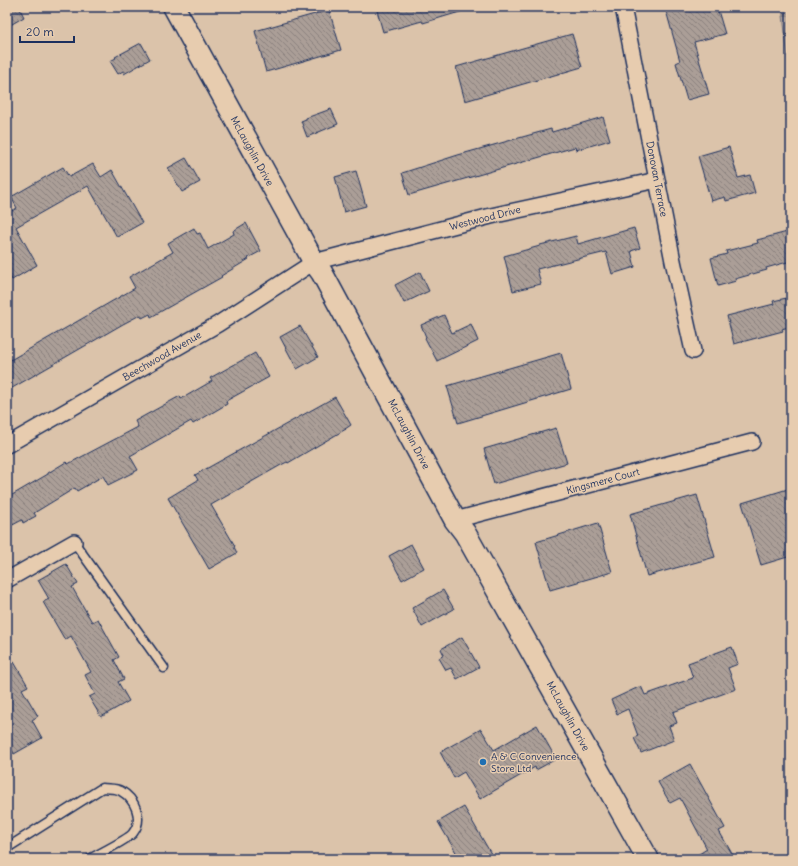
<svg xmlns="http://www.w3.org/2000/svg" width="798" height="866" font-family="Delius,sans-serif">
<defs>
<pattern id="forest-firs" width="22" height="20" patternUnits="userSpaceOnUse"><rect width="22" height="20" fill="#bfad9f"/><path d="M5 1l3.5 6h-7zM16 11l3.5 6h-7z" fill="#9a8d85"/></pattern>
<pattern id="building-back-hatch" width="6" height="6" patternUnits="userSpaceOnUse"><rect width="6" height="6" fill="#ab9e97"/><path d="M-1 5l2 2M0 0l6 6M5-1l2 2" fill="none" stroke="#8a817e"/></pattern>
</defs>
<rect width="100%" height="100%" fill="#dbc3aa"/>
<filter id="ink" filterUnits="userSpaceOnUse"><feTurbulence type="fractalNoise" baseFrequency=".025" numOctaves="2"/><feDisplacementMap in="SourceGraphic" scale="8" xChannelSelector="R" yChannelSelector="G"/><feConvolveMatrix kernelMatrix="1 2 1 2 8 2 1 2 1" color-interpolation-filters="sRGB"/></filter>
<g filter="url(#ink)">
<path fill="url(#forest-firs)" stroke="#6d6e7e" d="M782,7h9v77z"/>
<path fill="url(#building-back-hatch)" stroke="#1b2f5e" d="M7,7h12l5,10 -17,10z
M376,7h86l1,4 -40,12 -1,-2 -39,11z
M665,7h52l8,27 -31,8 15,52 -22,6 -11,-37 4,-2z
M329,10l12,40 -75,22 -11,-41z
M572,34l10,33 -117,34 -9,-34z
M141,43l9,16 -26,15 -1,-3 -5,3 -8,-13 6,-3 -1,-1z
M331,109l7,15 -31,13 -6,-16 5,-2v-1z
M603,117l7,23 -34,10 -1,-3 -166,48 -7,-22 56,-18 93,-26 1,3z
M729,147l9,31 12,-3 5,18 -29,8 -1,-4 -14,4 -13,-45z
M186,158l14,24 -18,10 -14,-24z
M93,164l8,13 11,-7 30,53 -25,14 -29,-51 -72,41 21,38 -25,15 -5,-9v-59l1,1 9,-5 -6,-11 52,-30 6,10z
M356,171l10,35 -22,6 -9,-35z
M246,223l15,28 -13,7 1,1 -28,17 1,1 -71,40 -1,-3 -8,4 -2,-3 -17,9 -116,67v-29l128,-74 -6,-11 44,-25 -5,-9 26,-15 3,6 3,-1 8,16 26,-15 -1,-3z
M634,228l6,20 -9,3 4,16 -23,7 -6,-22 -69,17 4,15 -28,7 -9,-35 36,-10v-1l36,-9 2,8z
M791,231v30l-25,7 1,2 -32,9 1,2 -18,5 -7,-28 16,-4 -1,-3 32,-8 -1,-3z
M420,272l9,19 -25,12 -9,-18z
M791,297v29l-9,3 1,2 -49,13 -7,-28 47,-12 -1,-3z
M444,315l8,18 19,-9 7,17 -41,20 -12,-23 1,-1 -5,-12z
M300,326l18,31 -21,12 -17,-32z
M255,353l14,24 -43,24 1,3 -34,20 -2,-3 -61,35 8,14 -30,15 -5,-9 -26,15 -2,-3 -41,25 2,3 -13,7 -1,-3 -15,8v-30l41,-24v-1l18,-11 2,2 70,-37 -3,-6 45,-25 1,3 31,-18 -2,-3z
M561,353l10,36 -113,34 -11,-37z
M335,397l16,28 -6,4h1l-58,34 -1,-1 -6,3 -70,40 24,41 -1,1 3,6 -28,16 -41,-71 30,-18 -3,-5z
M556,428l11,35 -73,21 -10,-35z
M791,488v68l-30,9 -19,-62z
M697,495l18,62 -68,19 -17,-62z
M598,523l14,49 -62,18 -14,-48z
M411,544l13,24 -22,12 -13,-24z
M66,564l12,20 -6,3 20,35 6,-3 21,38 -5,3 10,19 -6,3 11,19 -28,16 -12,-20 6,-3 -10,-19 6,-3 -20,-36 -6,4 -22,-38 6,-3 -11,-19z
M443,590l11,19 -32,18 -10,-19z
M462,637l17,30 -22,12 -6,-11 -5,2 -7,-12 5,-3 -3,-6z
M732,647l6,17 -10,4 8,21 -63,23 4,11 -8,3 5,14 -33,13 -7,-15 4,-2 -10,-27 -11,5 -6,-14 30,-14 4,9 48,-17 -5,-15z
M7,650l21,36 -6,3 16,27 -6,4 10,18 -28,16 -7,-12z
M537,725l19,34 -20,11 -1,-3 -55,32 -16,-27 -10,6 -14,-26 41,-23 13,21z
M690,764l35,64 -6,3 16,28h-44l16,-10 -27,-51 -10,5 -12,-21z
M464,807l30,52h-34l-22,-37z"/>
<g fill="none" stroke-linecap="round" stroke-linejoin="round">
<g stroke="#1b2f5e" stroke-width="11">
<path id="lane" d="M74,542l90,126
M7,848l95,-60c6,1 14,0 19,3 14,8 23,28 12,42 -4,6 -35,21 -43,26"/>
</g>
<g stroke="#1b2f5e" stroke-width="18">
<path id="street" d="M623,7l50,254 20,90
M7,445l211,-121 96,-62 177,-46 166,-36
M455,520l297,-78
M7,580l67,-38"/>
</g>
<g stroke="#1b2f5e" stroke-width="24">
<path id="secondary" d="M174,7l140,255 8,11 133,247 10,13 183,326"/>
</g>
<use href="#lane" stroke="#e7ccaf" stroke-width="8"/>
<use href="#street" stroke="#e7ccaf" stroke-width="15"/>
<use href="#secondary" stroke="#e7ccaf" stroke-width="21"/>
</g>
</g>
<circle fill="#1f6fb2" stroke="#e7ccaf" stroke-width="1.5" cx="483" cy="762" r="4"/>
<g text-anchor="middle" dominant-baseline="central" stroke-width="3" stroke-linejoin="round" paint-order="stroke">
<g font-size="10" fill="#1b2f5e" stroke="#e7ccaf">
<text transform="translate(252 151) rotate(61)">McLaughlin Drive</text>
<text transform="translate(657 179) rotate(79)">Donovan Terrace</text>
<text transform="translate(485 218) rotate(-14)">Westwood Drive</text>
<text transform="translate(162 356) rotate(-30)">Beechwood Avenue</text>
<text transform="translate(409 434) rotate(62)">McLaughlin Drive</text>
<text transform="translate(603 481) rotate(-15)">Kingsmere Court</text>
<text transform="translate(568 716) rotate(61)">McLaughlin Drive</text>
</g>
<g font-size="10" fill="#1b2f5e" stroke="#e7ccaf" text-anchor="start">
<text x="491" y="756">A &amp; C Convenience<tspan x="491" dy="12">Store Ltd</tspan></text>
</g>
</g>
<rect width="798" height="866" fill="none" stroke="#e7ccaf" stroke-width="24"/>
<rect x="12" y="12" width="774" height="842" fill="none" stroke="#1b2f5e" stroke-width="1.5" filter="url(#ink)"/>
<path d="M20 36v6h54v-6" fill="none" stroke="#1b2f5e" stroke-width="2"/>
<text x="26" y="36" font-size="12" fill="#1b2f5e" stroke="#e7ccaf" stroke-width="3" paint-order="stroke">20 m</text>
</svg>
